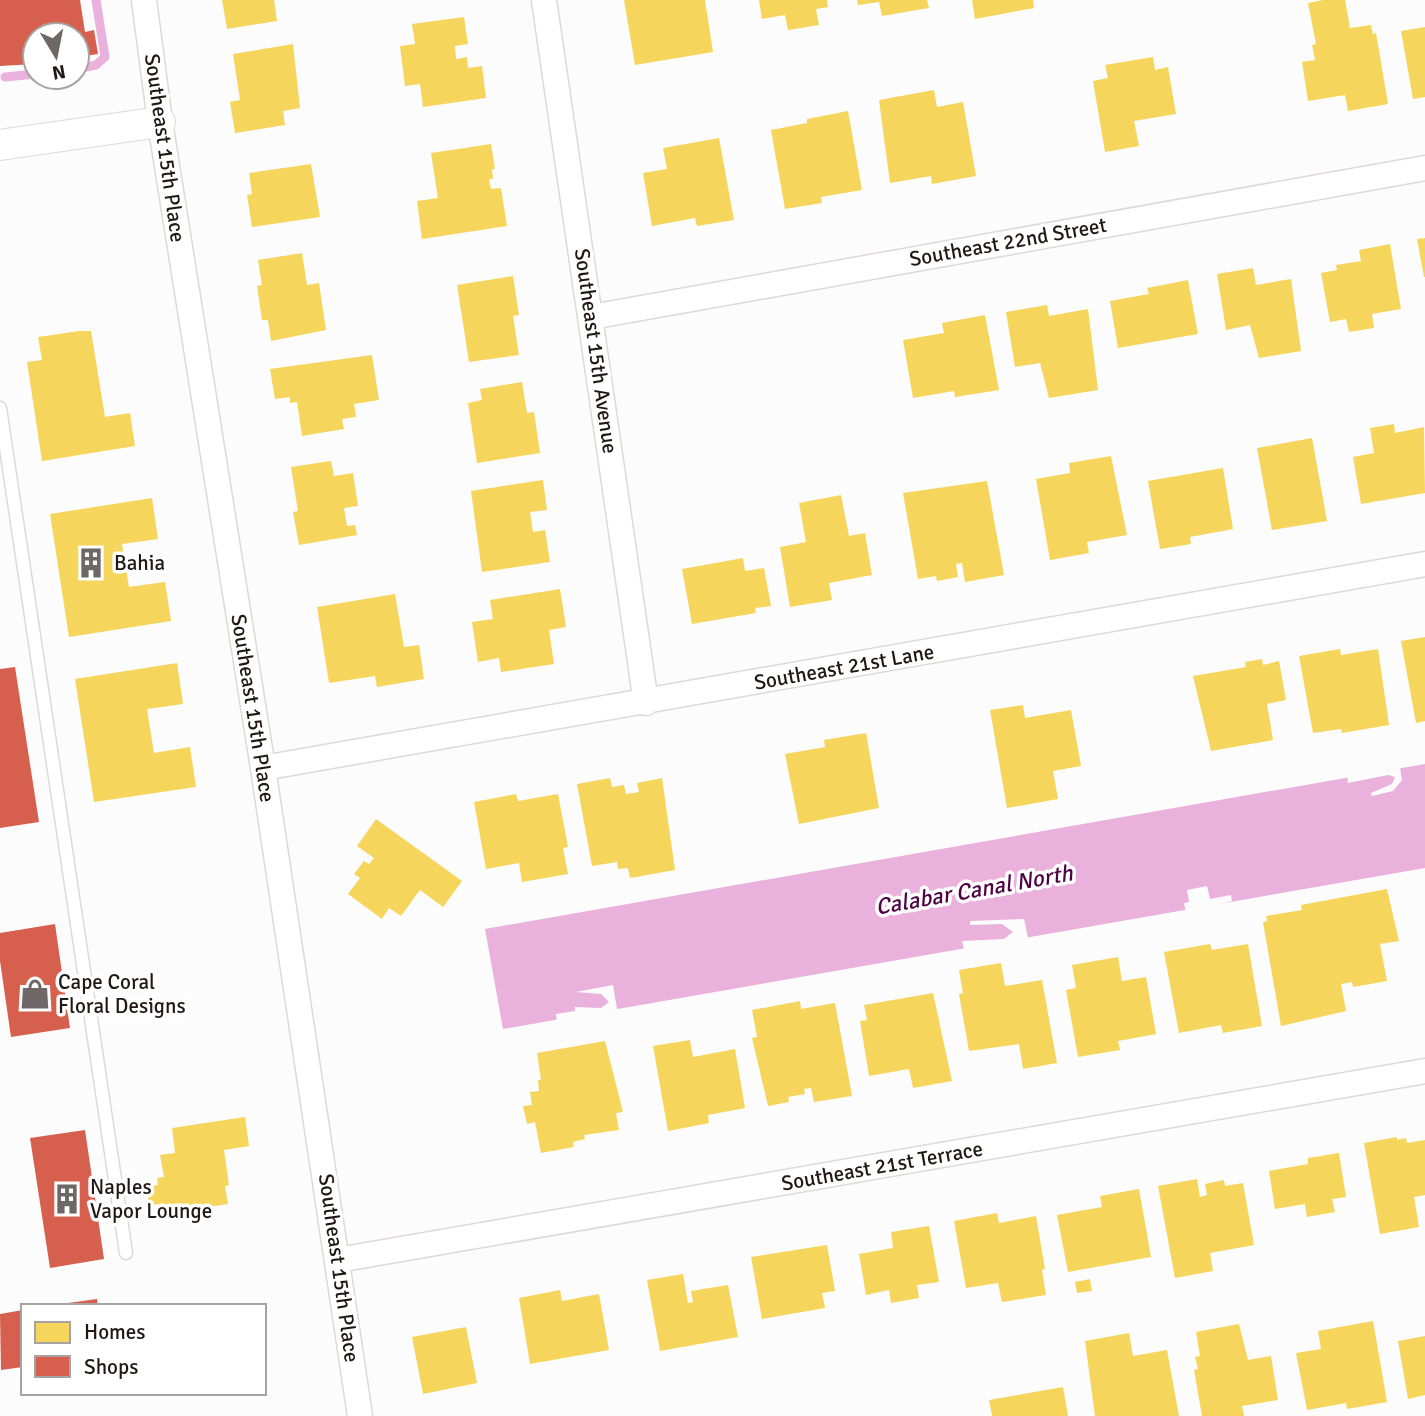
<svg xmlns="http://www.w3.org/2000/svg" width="1425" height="1416" font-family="Signika,sans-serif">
<rect width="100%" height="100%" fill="#fcfcfc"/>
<path fill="#eab1dd" d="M1425,764v104l-922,161 -18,-100z"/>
<path fill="#fcfcfc" d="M1400,768l2,12 -9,11 -21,5 -1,-3 21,-9 3,-7 -7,-2 -40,8 -1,-9 19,-3 1,3z
M1207,886l3,13 21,-4 1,6 -46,12 -2,-10 5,-1 -2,-12z
M1024,919l4,19 -64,11 -2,-8 42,-2 9,-7 -11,-8 -32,1v-4z
M613,985l4,24 -60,14 -1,-9 19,-3v-4l26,1 8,-6 -8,-8 -25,-2z"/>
<path fill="#f6d55c" d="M222,0h52l3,21 -50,8z
M624,0h81l8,52 -78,13z
M759,0h68l1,7 -12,2 3,16 -31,5 -3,-15 -23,4z
M857,0h70l2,8 -47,8 -3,-14 -21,3z
M972,0h61l1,8 -59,11z
M1323,0h22l5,28 21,-3 2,9 3,-1 12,71 -40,7 -3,-16 -37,6 -6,-39 13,-2 -3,-15 4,-1 -8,-41z
M464,17l4,27 -13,2 1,13 11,-2 1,11 14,-2 4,32 -63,9 -3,-23 -15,2 -5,-40 15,-2 -3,-20z
M1425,27v70l-12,2 -12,-68z
M293,44l7,64 -17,3 2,14 -50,8 -5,-31 10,-2 -7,-46z
M1153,57l2,13 13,-3 8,47 -42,7 5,25 -34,6 -12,-71 15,-3 -3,-13z
M934,90l3,17 26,-5 13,74 -44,8 -1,-8 -41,7 -11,-83z
M848,111l14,79 -41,7 1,6 -37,6 -14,-79 36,-7v-4z
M719,138l15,82 -37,6 -2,-8 -43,8 -9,-53 24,-4 -4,-21z
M491,144l4,25h-3l1,10h-4l2,10 10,-1 6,38 -85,13 -5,-38 21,-3 -7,-45z
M311,164l9,53 -68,10 -5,-32 5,-1 -3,-21z
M1425,238v39h-1l-7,-38z
M1390,244l11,65 -29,5 2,14 -25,4 -3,-13 -16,3 -9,-49 16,-3 -1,-5 25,-4 -2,-11z
M302,253l5,32 12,-2 7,47 -55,11 -3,-21h-6l-5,-34 5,-1 -4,-25z
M1253,268l3,17 35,-6 10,72 -42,7 -9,-33 -24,5 -9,-56z
M513,276l6,39 -6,1 6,39 -50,7 -12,-77z
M1188,280l10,54 -80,14 -8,-47 39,-7 -2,-6z
M1047,305l2,11 39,-7 10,81 -49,8 -9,-35 -25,4 -9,-55z
M985,315l14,75 -44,7 -1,-6 -41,7 -10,-58 41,-7 -2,-10z
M79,331h12l14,86 25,-4 5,33 -93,15 -15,-99 15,-2 -4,-23z
M372,355l7,45 -25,4 2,13 -14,2 2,10 -42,7 -5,-34 -7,1v-6l-15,2 -5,-30z
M522,382l5,31 7,-1 6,41 -63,10 -9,-60 14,-3 -2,-11z
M1394,424l1,9 29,-6 1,66 -64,11 -8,-47 21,-4 -4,-25z
M1312,438l15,83 -55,9 -15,-82z
M1111,456l16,79 -40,7 2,11 -39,7 -14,-81 34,-6 -1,-10z
M331,461l3,15 19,-3 5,33 -14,2 3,18 8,-1 2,10 -58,10 -6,-33 5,-1 -7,-44z
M1223,468l10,61 -43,8 1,7 -31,5 -12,-68z
M543,480l4,30 -17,2 3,20 12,-2 5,32 -68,10 -11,-81z
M987,481l17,94 -39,7 -3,-19 -6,1 2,13 -21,4 -1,-5 -18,3 -15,-86z
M841,495l8,41 16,-3 7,42 -43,8 3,17 -42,7 -10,-60 26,-5 -7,-39z
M152,498l6,41 -36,5 7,43 36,-5 6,39 -102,16 -19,-123z
M743,558l2,13 19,-3 7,38 -16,2 1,5 -64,11 -10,-55z
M560,589l6,38 -17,3 5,34 -53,8 -2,-14 -21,4 -6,-40 21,-3 -3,-19z
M395,594l9,53 15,-2 5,34 -47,8 -2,-11 -46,7 -12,-76z
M1425,637v84l-9,2 -15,-82z
M1340,649l1,6 37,-6 11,76 -47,8 -1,-4 -28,4 -14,-77z
M1262,659l1,6 16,-4 7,39 -19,4 6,36 -62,11 -18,-75 53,-9 -1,-5z
M177,663l6,41 -36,5 7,44 36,-6 6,40 -102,15 -19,-123z
M1023,705l2,13 46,-8 10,56 -28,5 5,28 -51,9 -17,-98z
M866,733l13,75 -80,16 -14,-70 40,-7 -1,-7z
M610,778l2,9 12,-2 2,9 13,-2 -2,-9 25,-5 13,92 -45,8 -2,-10 -10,1 -1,-7 -25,4 -15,-82z
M516,794l2,7 40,-7 10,53 -5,1 5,26 -46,8 -3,-19 -33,6 -12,-67z
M376,819l86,62 -19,26 -23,-17 -19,26 -12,-8 -7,11 -34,-25 12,-16 -6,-4 10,-13 5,3 5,-6 -17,-12z
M1387,889l12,52 -19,3 7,37 -34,6 -1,-5 -11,2 5,27 -65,15 -18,-104 4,-1 -1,-5 36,-6 -1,-5z
M1210,944l2,6 36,-6 14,82 -39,7 -2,-8 -42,8 -15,-81z
M1118,957l4,24 24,-4 10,57 -38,7 2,9 -42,7 -12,-67 10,-2 -4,-23z
M1001,963l4,23 37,-6 15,83 -34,6 -4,-25 -50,7 -10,-57 4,-1 -4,-23z
M933,993l19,88 -39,7 -4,-19 -40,7 -9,-55 7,-1 -3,-15z
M800,1001l1,8 34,-6 17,93 -38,6 -3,-14 -7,1 1,5 -17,3 1,5 -21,4 -16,-68 5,-1 -5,-27z
M690,1040l3,17 42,-8 10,59 -37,7 1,8 -41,8 -15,-85z
M605,1041l18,71 -7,1 3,17 -35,5 1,4 -12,3 1,5 -33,6 -6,-31 -8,2 -4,-18 9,-1 -2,-13 9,-1 -1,-11h3l-4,-27z
M245,1117l4,29 -25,4 5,35 -4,1 3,18 -66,10 -1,-10 -12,1 -3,-18 12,-2 -1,-7 7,-1 -4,-22 15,-2 -3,-25z
M1397,1137v3l9,-2 1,5 18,-3v55l-11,2 5,30 -39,7 -16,-91z
M1339,1153l7,44 -14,2 3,13 -28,5 -2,-13 -30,5 -6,-38 39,-7v-6z
M1197,1179l3,18 7,-2 -2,-11 19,-4 1,6 18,-3 11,62 -44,8 3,18 -38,7 -17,-92z
M1139,1189l12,68 -83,15 -11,-57 45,-8 -2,-11z
M997,1213l2,10 37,-7 9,53 -3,1 4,25 -44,7 -4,-19 -32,5 -12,-67z
M929,1226l10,56 -22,3 2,13 -28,5 -2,-13 -23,5 -7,-41 34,-6 -2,-16z
M827,1245l8,46 -13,2 3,15 -63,11 -11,-62z
M683,1274l5,29 5,-1 -2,-11 37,-6 10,52 -78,14 -13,-71z
M1090,1279l2,12 -15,2 -2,-11z
M560,1290l2,11 37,-7 10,56 -79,14 -11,-66z
M1373,1321l14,81 -40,7 -1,-6 -39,7 -11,-57 25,-4 -3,-18z
M1239,1324l9,36 23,-4 7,44 -36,6 2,10h-42l-8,-46 4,-1 -3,-12 5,-1 -4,-24z
M466,1327l11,56 -54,11 -11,-57z
M1129,1333l4,23 34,-6 12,66h-84l-10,-75z
M1425,1336v59l-17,4 -10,-58z
M1063,1387l5,29h-76l-3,-16z"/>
<path fill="#d6604d" d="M0,0h80l5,32 9,-2 4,24 -20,3 -1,-22h-42v29l-35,2z
M15,667l24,155 -39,6v-159z
M55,924l15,104 -59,9 -11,-76v-28z
M85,1130l19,129 -54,9 -20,-130z
M97,1299l1,7h-37v-2z
M23,1310v57l-22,3 -1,-56z"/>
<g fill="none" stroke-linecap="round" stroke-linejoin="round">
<path stroke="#eab1dd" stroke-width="9" d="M77,69l19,-4 9,-8 -9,-57
M5,77l30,-3"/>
<g stroke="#ddd9d8" stroke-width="15">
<path id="service" d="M0,408l126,845"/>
</g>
<g stroke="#ddd9d8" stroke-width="27">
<path id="minor" d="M144,0l16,122 103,646 97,648
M544,0l102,703
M591,317l834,-149
M263,768l1162,-204
M338,1260l1087,-189"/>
</g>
<g stroke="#ddd9d8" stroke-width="32">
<path id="tertiary" d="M0,145l160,-23"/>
</g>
<use href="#service" stroke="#fff" stroke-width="12"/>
<use href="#minor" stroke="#fff" stroke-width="24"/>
<use href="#tertiary" stroke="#fff" stroke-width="30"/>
</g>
<defs>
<g id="building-bare" transform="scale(2.415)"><path d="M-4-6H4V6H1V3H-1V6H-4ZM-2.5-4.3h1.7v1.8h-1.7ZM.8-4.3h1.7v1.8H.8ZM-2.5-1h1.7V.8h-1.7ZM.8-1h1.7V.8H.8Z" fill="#6d6867" stroke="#fff" stroke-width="2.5" paint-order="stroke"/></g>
<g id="shop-bare" transform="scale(2.415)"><path d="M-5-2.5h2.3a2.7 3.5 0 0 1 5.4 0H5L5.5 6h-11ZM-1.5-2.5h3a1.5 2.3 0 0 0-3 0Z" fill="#6d6867" stroke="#fff" stroke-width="2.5" paint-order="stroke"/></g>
</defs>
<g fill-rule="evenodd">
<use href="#building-bare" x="91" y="563"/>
<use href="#shop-bare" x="35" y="994"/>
<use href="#building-bare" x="67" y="1199"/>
</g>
<g text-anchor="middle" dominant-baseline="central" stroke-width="7" stroke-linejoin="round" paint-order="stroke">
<g font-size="21" fill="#201817" stroke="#fff">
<text transform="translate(165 148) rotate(82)">Southeast 15th Place</text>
<text transform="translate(1008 242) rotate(-10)">Southeast 22nd Street</text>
<text transform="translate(596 351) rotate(82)">Southeast 15th Avenue</text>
<text transform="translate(844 667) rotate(-10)">Southeast 21st Lane</text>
<text transform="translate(253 708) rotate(81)">Southeast 15th Place</text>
<text transform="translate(882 1166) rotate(-10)">Southeast 21st Terrace</text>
<text transform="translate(339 1268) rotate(82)">Southeast 15th Place</text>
</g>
<g font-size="21" fill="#201817" stroke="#fff" text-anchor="start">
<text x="114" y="563">Bahia</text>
<text x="58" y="982">Cape Coral<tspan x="58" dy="24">Floral Designs</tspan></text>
<text x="90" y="1187">Naples<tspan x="90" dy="24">Vapor Lounge</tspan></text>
</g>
<g font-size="23" font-style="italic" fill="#4f0344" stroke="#fff">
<text transform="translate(974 890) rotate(-10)">Calabar Canal North</text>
</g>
</g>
<rect x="21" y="1304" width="245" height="91" fill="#ffffff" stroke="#a6a3a2" stroke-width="2"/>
<rect x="35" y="1322" width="35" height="21" fill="#f6d55c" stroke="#a6a3a2" stroke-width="2"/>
<text x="84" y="1339" font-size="21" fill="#201817">Homes</text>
<rect x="35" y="1356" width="35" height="21" fill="#d6604d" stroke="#a6a3a2" stroke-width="2"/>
<text x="84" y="1374" font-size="21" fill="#201817">Shops</text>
<g transform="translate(56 56) rotate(170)"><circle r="33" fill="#ffffff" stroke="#a6a3a2" stroke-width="2"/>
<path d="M0-5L12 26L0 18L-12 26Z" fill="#6d6867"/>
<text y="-10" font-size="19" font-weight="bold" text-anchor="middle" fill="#201817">N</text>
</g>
</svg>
